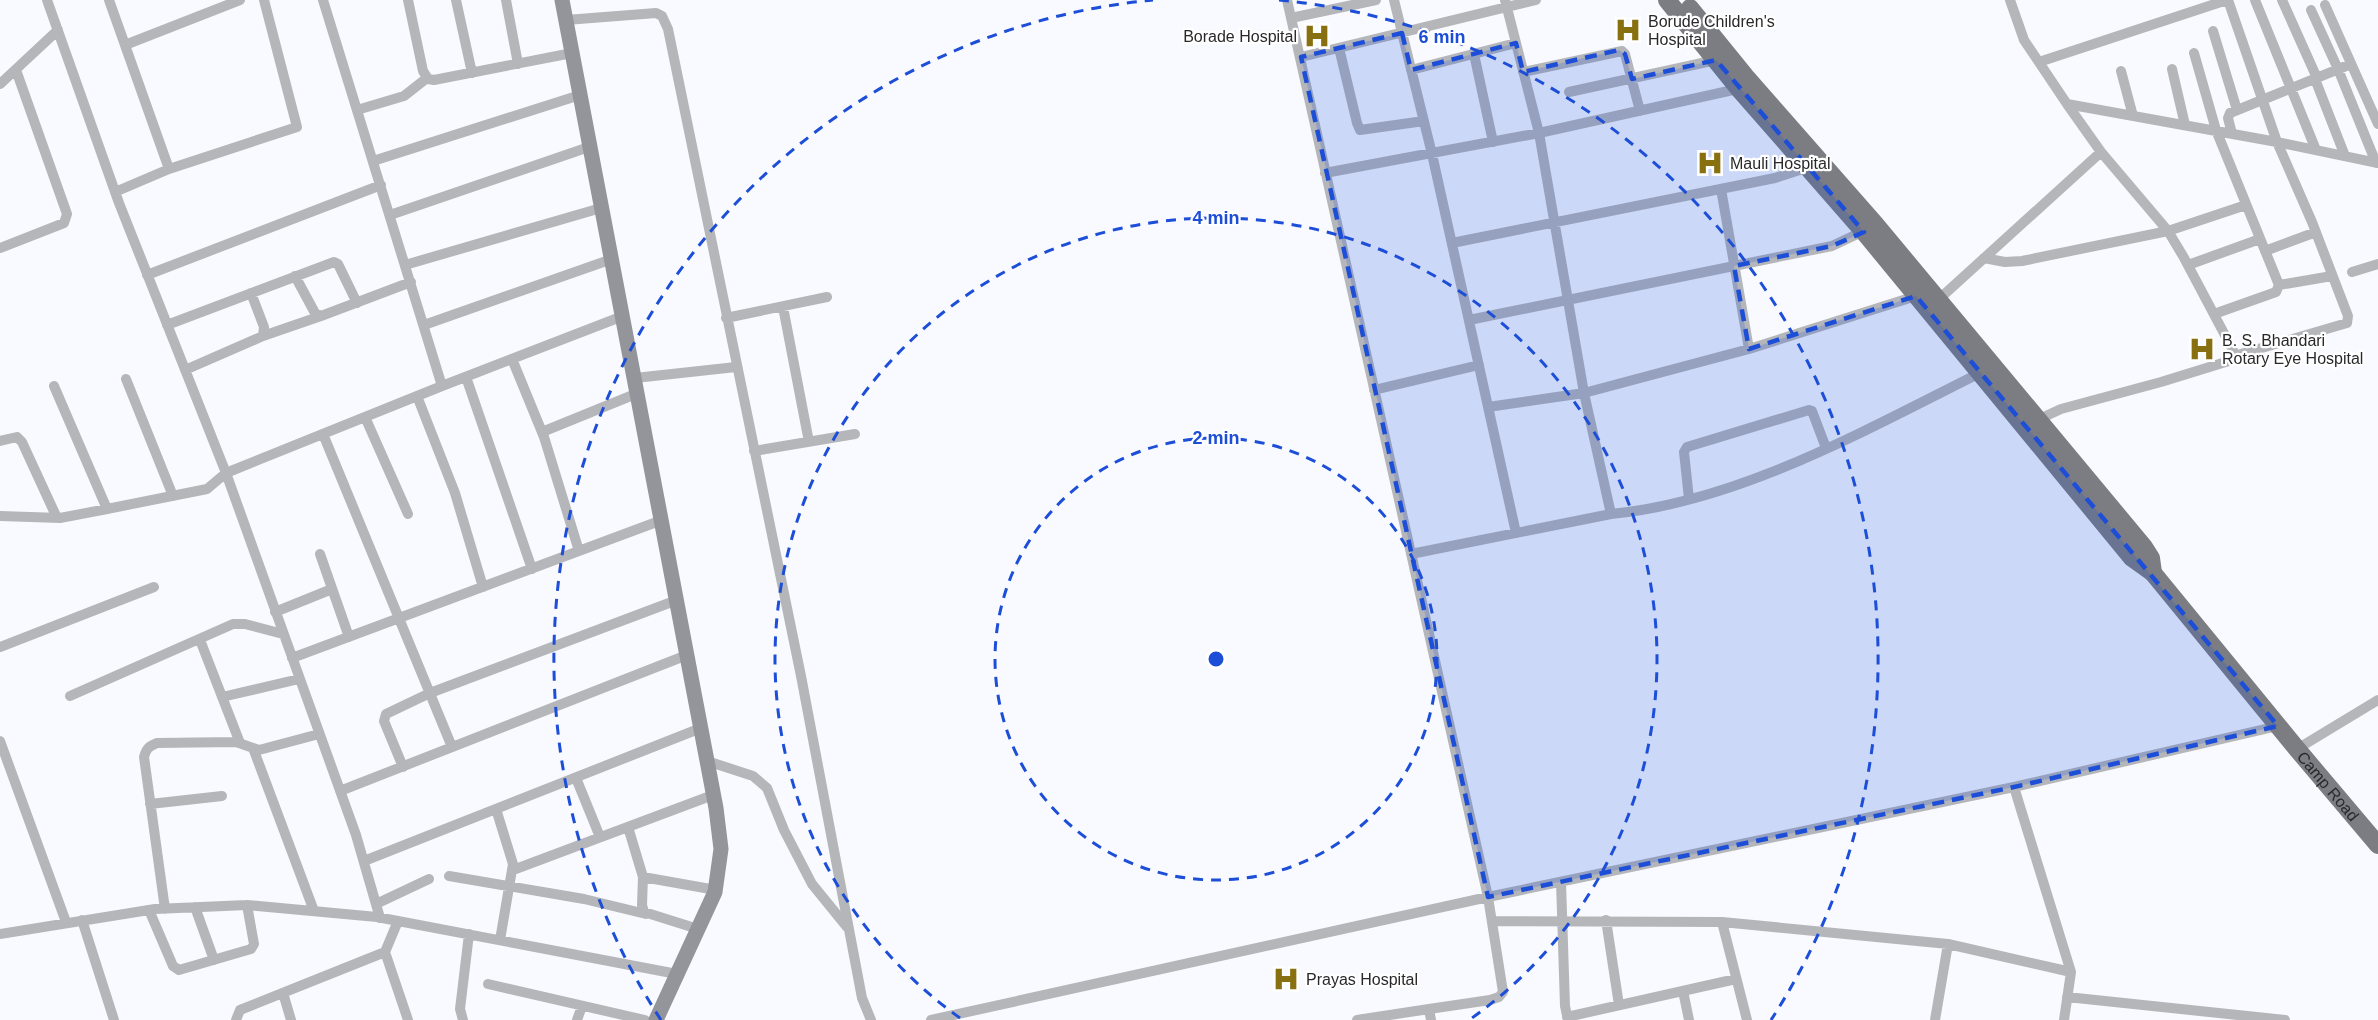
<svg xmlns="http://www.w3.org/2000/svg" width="2378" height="1020" font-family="Helvetica,sans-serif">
<rect width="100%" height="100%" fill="#f8faff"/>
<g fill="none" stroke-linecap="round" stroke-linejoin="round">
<path stroke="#b5b6b9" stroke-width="10" d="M47,0l72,203 107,270 216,-87 181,-70
M109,0l60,169 -54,23
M323,0l119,386
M408,0l15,71 5,8 6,1 138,-27
M456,0l16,73
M506,0l12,64
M1287,0l201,897 526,-110 264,-61
M1394,0l38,154 84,379
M2010,0l14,40 43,64 34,48 67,79 15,25 53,100
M2255,0l61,150
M2282,0l35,78
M2325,5l53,119
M2311,10l27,59 38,94
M1291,18l85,-18
M566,20l90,-7 6,3 6,13 133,647 61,322 9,22
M2213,31l24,79
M125,45l115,-45
M1339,48l18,75 3,7 64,-9
M2194,53l22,77 63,155 -3,7 -62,22
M1474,54l19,88
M1301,57l235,-57
M2039,62l188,-62
M2172,69l13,56
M1411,70l105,-27
M2121,71l12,45
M1523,72l99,-21 3,3 15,57
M2315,79l30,77
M0,84l58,-54
M1569,92l147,-32
M2067,104l210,38 101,21
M357,110l47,-14 23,-18
M2232,134l-4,-16 2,-5 121,-49
M373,161l207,-66
M169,169l128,-42 -33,-127
M1325,173l214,-40 203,-45
M1721,189l28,160
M390,215l199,-68
M1452,243l323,-65 37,-12
M0,248l64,-25 3,-9 -51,-144
M2265,251l51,-19
M1984,258l21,4 17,-1 146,-30 78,-26
M405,265l196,-57
M2188,265l72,-26
M2352,272l26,-8
M147,275l234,-90
M295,276l20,37 6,3 90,-34
M2279,285l53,-9
M1938,300l163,-148
M783,307l26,135
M726,318l101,-21
M1469,320l363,-74 36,-17
M167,325l167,-63 4,2 19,39
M424,325l188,-66
M263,336l58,-20
M512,359l32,78 35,114
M185,370l78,-34 1,-9 -13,-34
M466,377l66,192
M635,378l101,-11
M126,379l47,117
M54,386l53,123
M1374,390l105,-25
M417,396l38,97 28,94
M1488,407l96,-14 165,-44 167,-53
M365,417l43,97
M2035,421l26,-12 100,-27 68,-21 12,-7 106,-31 1,-7 -36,-94 -35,-80 -49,-142
M542,432l96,-39
M323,434l129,313
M0,441l17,-4 5,5 35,76
M754,451l101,-17
M1689,499l-5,-47 3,-5 122,-37 3,1 14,37
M1611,514c129,-12 258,-86 373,-143
M0,516l60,2 47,-9 100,-20 19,-16 130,362 24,83
M320,554l29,83
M1411,554l200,-40 -27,-121 -45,-260 -34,-133
M275,612l57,-23
M200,640l40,103
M0,647l154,-60
M292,658l370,-138
M70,696l163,-72h12l38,10
M222,697l77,-18
M0,741l66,181
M253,748l61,163
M2297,749l81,-49
M707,761l46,15 14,12 17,42 28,54 35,43
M403,767l-19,-46 2,-7 44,-21 247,-93
M576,778l24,59
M2014,787l57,185 -7,48
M340,791l347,-136
M150,804l72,-8
M496,809l17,55 -13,76
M628,827l15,50 -1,28 2,7 54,17
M364,861l337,-133
M513,870l200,-75
M449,876l135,23 62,15
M643,877l73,13
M1561,882l4,124 3,14
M376,904l53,-25
M195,907l19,53
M165,909l-21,-152c2,-8 5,-11 13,-14l79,-1 23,8 60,-16
M149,910l24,56 6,4 72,-21 3,-5 -7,-39
M82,920l32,100
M1606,920l13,85
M398,921l-13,31 23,68
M1493,921l229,1 226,22 123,28
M1722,922l25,98
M0,934l155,-25 92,-4 130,12 300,57
M488,984l157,36
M1683,991l6,29
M283,993l8,27
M2067,997l218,23
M1567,1017l169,-38
M236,1020l4,-10 145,-58
M463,1020l-3,-11 9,-75
M577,1020l5,-14
M931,1020l557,-123 15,95 -4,5 -9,3 -61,9 2,11
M1357,1020l72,-11
M1935,1020l13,-76"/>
<path stroke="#93959a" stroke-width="15" d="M562,0l154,808 5,41 -6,43 -59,128"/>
<g stroke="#7c7d83" stroke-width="18">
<path id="s1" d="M1667,0l72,89 125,143 268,326 21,15 144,176 81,96"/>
<path d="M1690,8l56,69 130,148 268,322 7,11 2,15"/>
</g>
</g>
<path fill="#1d4ed8" fill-opacity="0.2" stroke="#1d4ed8" stroke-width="4.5" stroke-dasharray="12 8" stroke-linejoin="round" d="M1402,33l9,37 105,-27 7,29 96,-22 6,4 7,25 84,-19 148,172 -32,14 -98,20 15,83 167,-53 362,430 -264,61 -526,110 -187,-840z"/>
<g fill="none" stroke="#1d4ed8" stroke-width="3" stroke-dasharray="10 8">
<circle cx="1216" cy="659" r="221"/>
<path d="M960 1018A441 441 0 1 1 1472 1018"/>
<path d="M661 1020A662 662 0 0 1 1153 0M1279 0A662 662 0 0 1 1771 1020"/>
</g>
<defs>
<g id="hospital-bare" transform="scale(2.07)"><path d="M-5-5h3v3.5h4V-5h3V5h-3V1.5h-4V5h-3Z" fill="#886f10" stroke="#fff" stroke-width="2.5" paint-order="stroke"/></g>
</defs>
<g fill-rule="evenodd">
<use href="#hospital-bare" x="1628" y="30"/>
<use href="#hospital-bare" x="1317" y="36"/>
<use href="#hospital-bare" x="1710" y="163"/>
<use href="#hospital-bare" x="2202" y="349"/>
<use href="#hospital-bare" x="1286" y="979"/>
</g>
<g text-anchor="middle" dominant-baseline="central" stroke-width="4.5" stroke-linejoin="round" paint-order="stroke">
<g font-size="16" fill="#29292c" stroke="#fff" text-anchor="start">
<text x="1648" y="21">Borude Children's<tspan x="1648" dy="18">Hospital</tspan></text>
<text x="1297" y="36" text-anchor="end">Borade Hospital</text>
<text x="1730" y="163">Mauli Hospital</text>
<text x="2222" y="340">B. S. Bhandari<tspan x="2222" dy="18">Rotary Eye Hospital</tspan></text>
<text x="1306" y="979">Prayas Hospital</text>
</g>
<g font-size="16" fill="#29292c" stroke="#fff">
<text stroke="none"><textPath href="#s1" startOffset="1028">Camp Road</textPath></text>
</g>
</g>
<circle cx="1216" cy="659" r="9" fill="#1d4ed8" stroke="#fff" stroke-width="3"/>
<g font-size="18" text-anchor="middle" font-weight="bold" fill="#1d4ed8" stroke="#fff" stroke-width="4.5" stroke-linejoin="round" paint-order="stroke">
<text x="1442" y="43">6 min</text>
<text x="1216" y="224">4 min</text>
<text x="1216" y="444">2 min</text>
</g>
</svg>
